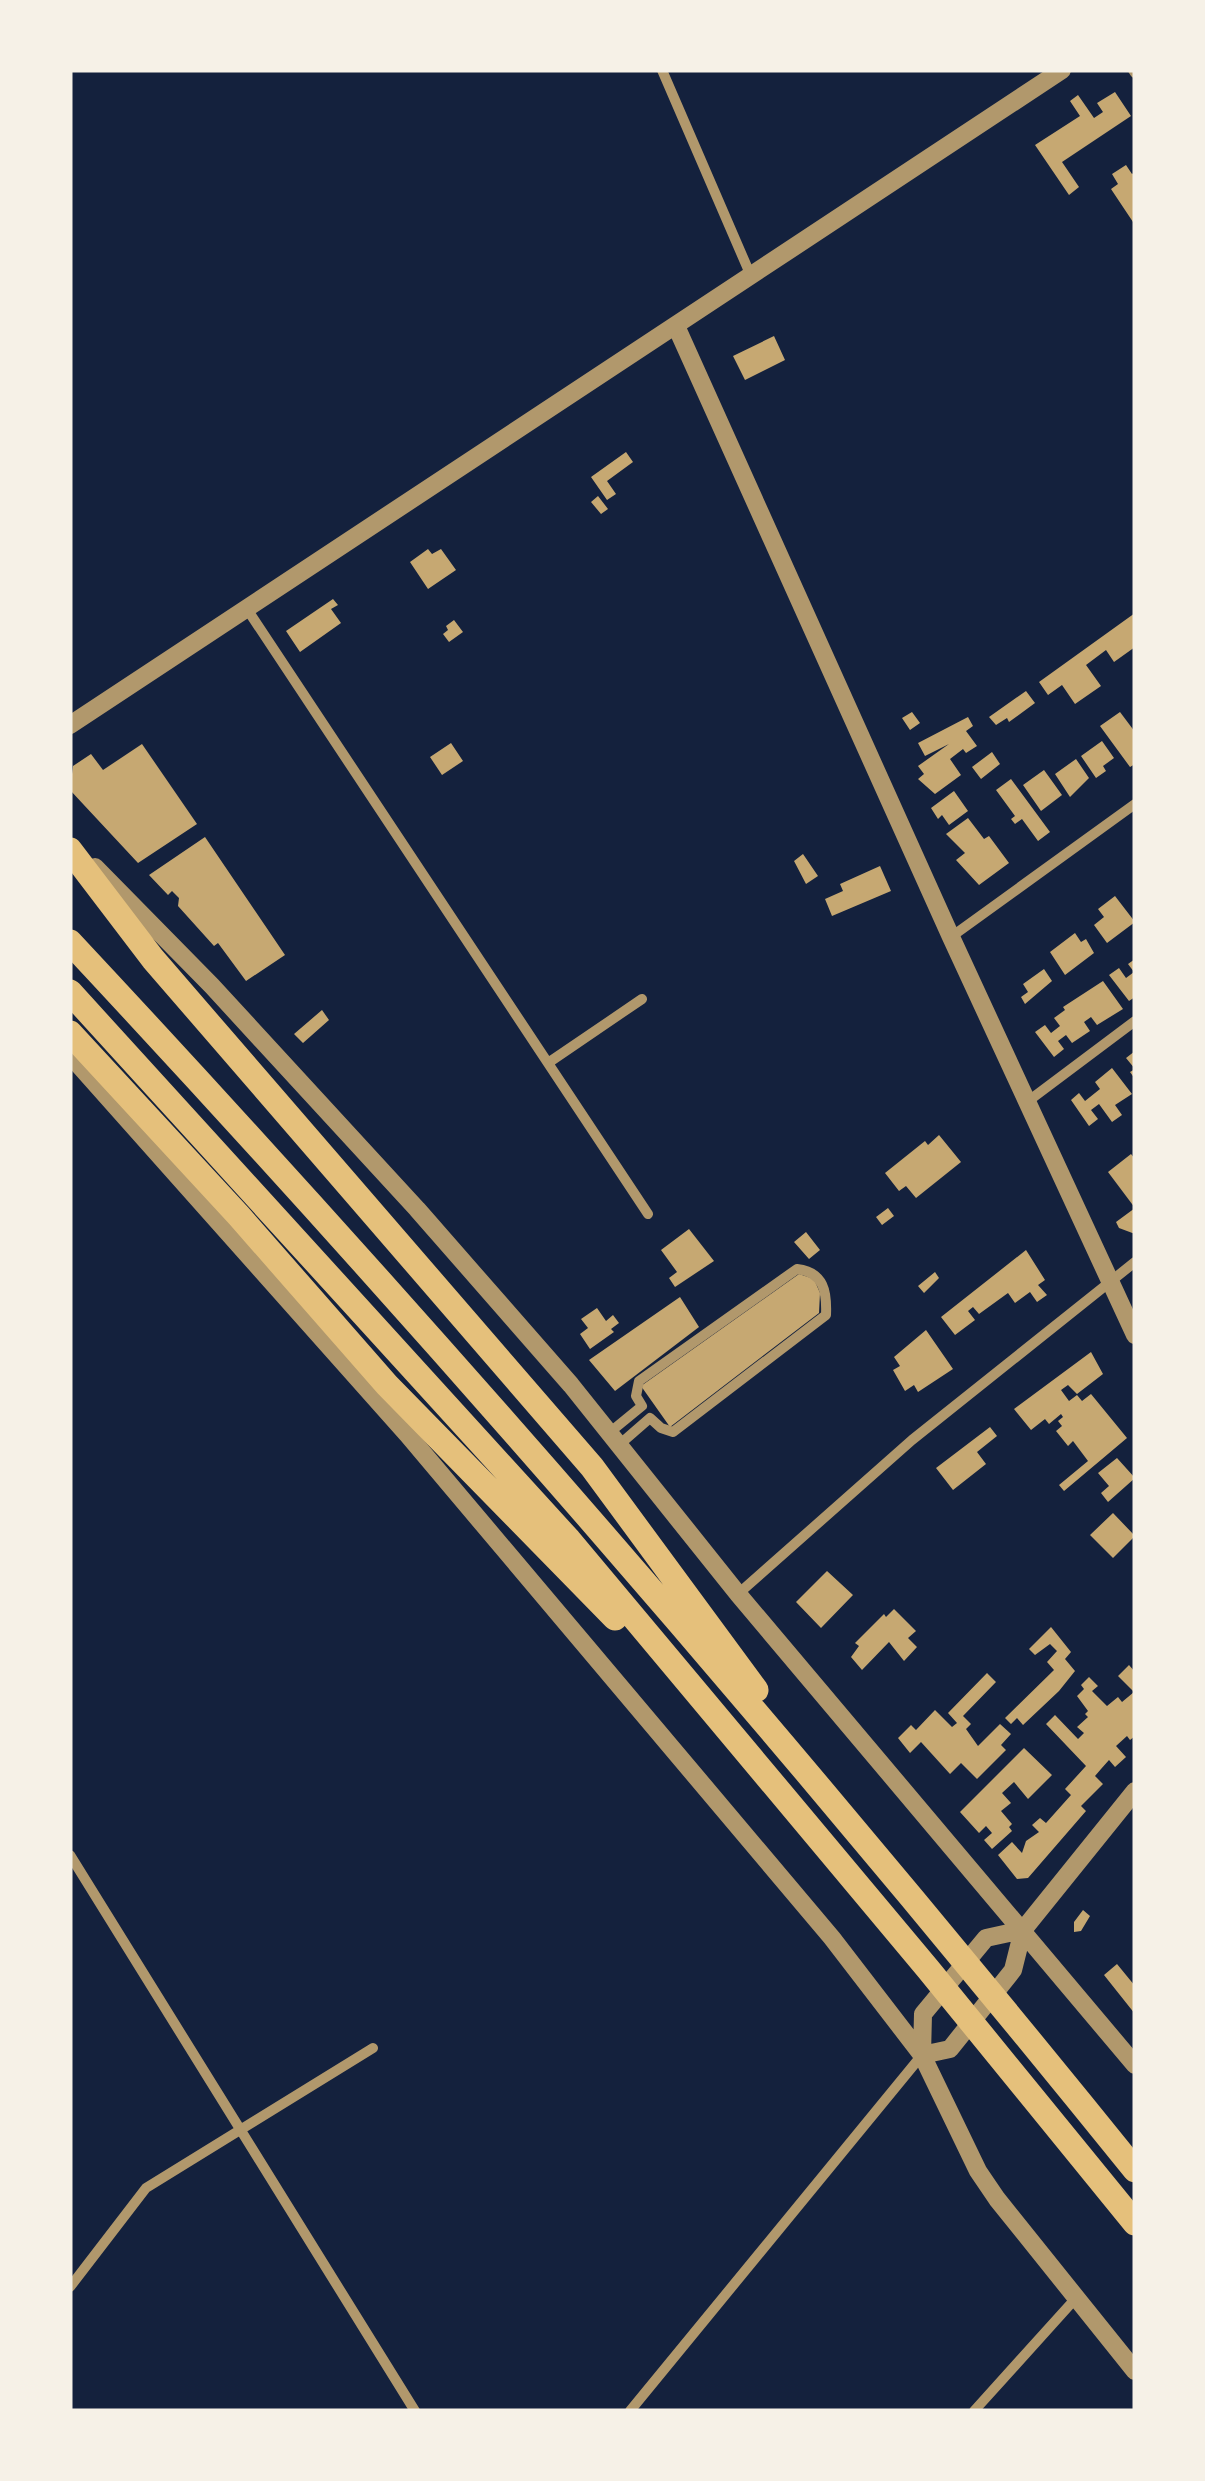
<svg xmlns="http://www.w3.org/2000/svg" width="1205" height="2481" font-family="'Work Sans',sans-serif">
<rect width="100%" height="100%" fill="#14213d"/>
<path fill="#c6a872" d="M1115,92l16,24 -69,46 17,25 -10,8 -34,-50 45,-29 -10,-15 8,-6 16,23 9,-6 -6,-9z
M1126,165l6,9 3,-2v53l-24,-36 7,-5 -6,-10z
M774,336l11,24 -40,20 -12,-24z
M626,452l7,10 -26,19 9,13 -9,6 -16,-23z
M598,496l10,13 -7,5 -10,-12z
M428,549l4,5 9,-5 15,21 -28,19 -18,-27z
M333,599l5,6 -7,4 10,14 -41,29 -14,-21z
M1135,613v34l-21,15 -8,-12 -20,15 15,21 -26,18 -13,-19 -14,10 -9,-13z
M454,620l9,12 -14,10 -6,-8 5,-4 -2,-4z
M1026,691l9,12 -26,19 -2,-4 -11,7 -7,-8z
M912,712l8,11 -10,7 -8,-12z
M1120,712l15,20v32l-5,3 -30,-41z
M968,717l5,9 -7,5 11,15 -11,7 -3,-4 -13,10 11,16 -26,19 -17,-15 6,-5 -6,-8 31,-22 -24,12 -7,-13z
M1102,741l12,17 -11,8 3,5 -10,7 -15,-22z
M451,743l12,18 -21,14 -12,-18z
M142,744l55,80 -59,39 -68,-73 3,-24 18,-12 12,16z
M992,752l8,12 -19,15 -9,-12z
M1076,759l13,19 -19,19 -15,-23z
M1044,770l18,25 -21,16 -18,-26z
M1011,779l39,53 -12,9 -16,-22 -7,5 -4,-5 4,-3 -19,-26z
M954,791l14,20 -19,14 -7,-10 -4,4 -7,-11z
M968,818l16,21 5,-3 20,27 -30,22 -23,-25 9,-7 -19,-19z
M205,837l80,118 -39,26 -28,-38 -4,3 -36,-40 1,-8 -7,-7 -4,4 -19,-20z
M803,854l15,22 -12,8 -12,-23z
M880,866l11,25 -59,25 -7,-17 18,-8 -3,-7z
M1115,896l20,26 -28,21 -13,-18 10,-8 -6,-8z
M1075,933l6,9 5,-3 8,14 -29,22 -15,-23z
M1135,959v38l-6,4 -20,-26 10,-7 7,10 8,-6 -6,-8z
M1044,969l8,12 -27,23 -4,-7 7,-5 -5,-8z
M1103,981l20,28 -26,16 -6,-8 -7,5 6,9 -18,12 -6,-8 -8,6 6,8 -10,8 -19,-25 10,-7 6,8 9,-7 -6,-8 11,-8 -2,-3z
M322,1010l7,10 -26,23 -9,-9z
M1135,1051v28l-5,-7 5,-3 -9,-11z
M1112,1068l20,26 -17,11 7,10 -10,7 -13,-18 -8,6 7,9 -9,7 -18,-26 8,-7 6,8 15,-12 -5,-7z
M939,1135l22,27 -45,36 -10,-12 -7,5 -14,-18 40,-32 3,4z
M1131,1154l4,5v75l-16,-6 -3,-6 19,-14 -27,-36z
M888,1208l6,8 -12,9 -6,-8z
M689,1229l25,32 -39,26 -6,-9 8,-6 -16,-22z
M806,1232l14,18 -11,9 -15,-17z
M1026,1250l19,30 -7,5 9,10 -10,7 -7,-10 -15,11 -7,-10 -29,21 -6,-7 -5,4 7,9 -20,15 -14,-18z
M935,1272l4,6 -15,15 -6,-7z
M799,1274l15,5 6,14 -1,20 -149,114 -29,-41z
M680,1297l19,30 -84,64 -26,-31z
M597,1308l9,13 7,-6 6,8 -8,6 3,3 -24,17 -10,-15 8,-6 -7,-9z
M926,1330l27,39 -35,23 -4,-7 -9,6 -12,-21 7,-4 -6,-9z
M1091,1352l12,22 -26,20 -9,-9 -7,5 8,11 8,-6 5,6 9,-7 36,44 -63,53 -5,-6 29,-24 -15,-20 -5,5 -12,-15 6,-5 -4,-5 5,-4 -2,-3 -12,10 -4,-5 -14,11 -17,-21z
M990,1427l7,9 -20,16 9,12 -33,26 -17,-22z
M1117,1458l18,20 -27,24 -7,-9 8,-7 -11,-13z
M1113,1513l22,23 -22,22 -23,-23z
M827,1571l26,24 -32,33 -25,-26z
M894,1609l22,22 -8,7 9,9 -13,14 -15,-19 -27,28 -11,-13 8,-11 -4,-3 29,-29 2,3z
M1051,1627l20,25 -6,7 10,12 -16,20 -36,34 -6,-7 -6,6 -6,-6 49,-48 -7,-8 10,-11 -7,-7 -15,11 -6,-6z
M1129,1665l6,7v64l-5,4 -3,-4 -11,10 10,11 -11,10 -6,-7 -8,9 -6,7 8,8 -22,22 5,5 -58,67 -11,1 -19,-24 14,-13 10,11 4,-12 13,-9 -7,-7 8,-7 6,5 25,-28 -6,-6 21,-23 -40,-42 9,-9 23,24 6,-6 -7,-6 11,-10 -3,-3 3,-3 -11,-15 7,-7 -3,-4 8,-8 9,9 -6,5 15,15 11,-9 4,5 12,-10 -16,-16z
M987,1673l9,9 -33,34 8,8 -5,5 12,17 22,-22 11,10 -10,11 5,5 -29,29 -16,-16 -11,11 -29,-32 -11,11 -12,-15 13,-13 5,5 19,-20 17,17 5,-4 -9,-10z
M1024,1748l28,27 -24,24 -14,-17 -12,11 9,10 -10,8 11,13 -3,3 3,4 -20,18 -8,-9 8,-7 -6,-7 -7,7 -19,-21z
M1083,1910l7,6 -9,15 -7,1v-10z
M1117,1964l18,22v28l-31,-39z"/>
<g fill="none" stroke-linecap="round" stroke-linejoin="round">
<path stroke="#b1986c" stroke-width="10" d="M662,70l89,206
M1133,70l2,3
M247,609l401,605
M951,937l184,-133
M548,1063l94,-64
M1027,1102l108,-81
M609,1433l33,-27 -6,-10 3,-15 158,-112c27,3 30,23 29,46l-153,117 -12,-4 -11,-10 -31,27
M738,1594l174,-154 223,-178
M70,1855l345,556
M70,2287l76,-99 227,-140
M630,2411l292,-356
M974,2411l102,-113"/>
<path stroke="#b1986c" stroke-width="18" d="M676,326l275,611 184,398
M70,725l992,-655
M95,867l117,119 205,223 154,176 167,209 397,471
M70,1055l337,379 425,504 90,117 56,116 19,28 138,172
M922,2055l28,-6 63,-79 10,-40 112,-139
M922,2055l1,-41 63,-76 37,-8"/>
<path stroke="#e5c07b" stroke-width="25" d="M70,850l83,109 439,508 164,223
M70,942c370,396 724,806 1065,1228
M70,992l499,548 359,429 207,254
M70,1033l169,183 148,169 228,233"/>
</g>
<rect width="1205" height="2481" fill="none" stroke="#f6f1e7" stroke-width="145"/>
</svg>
